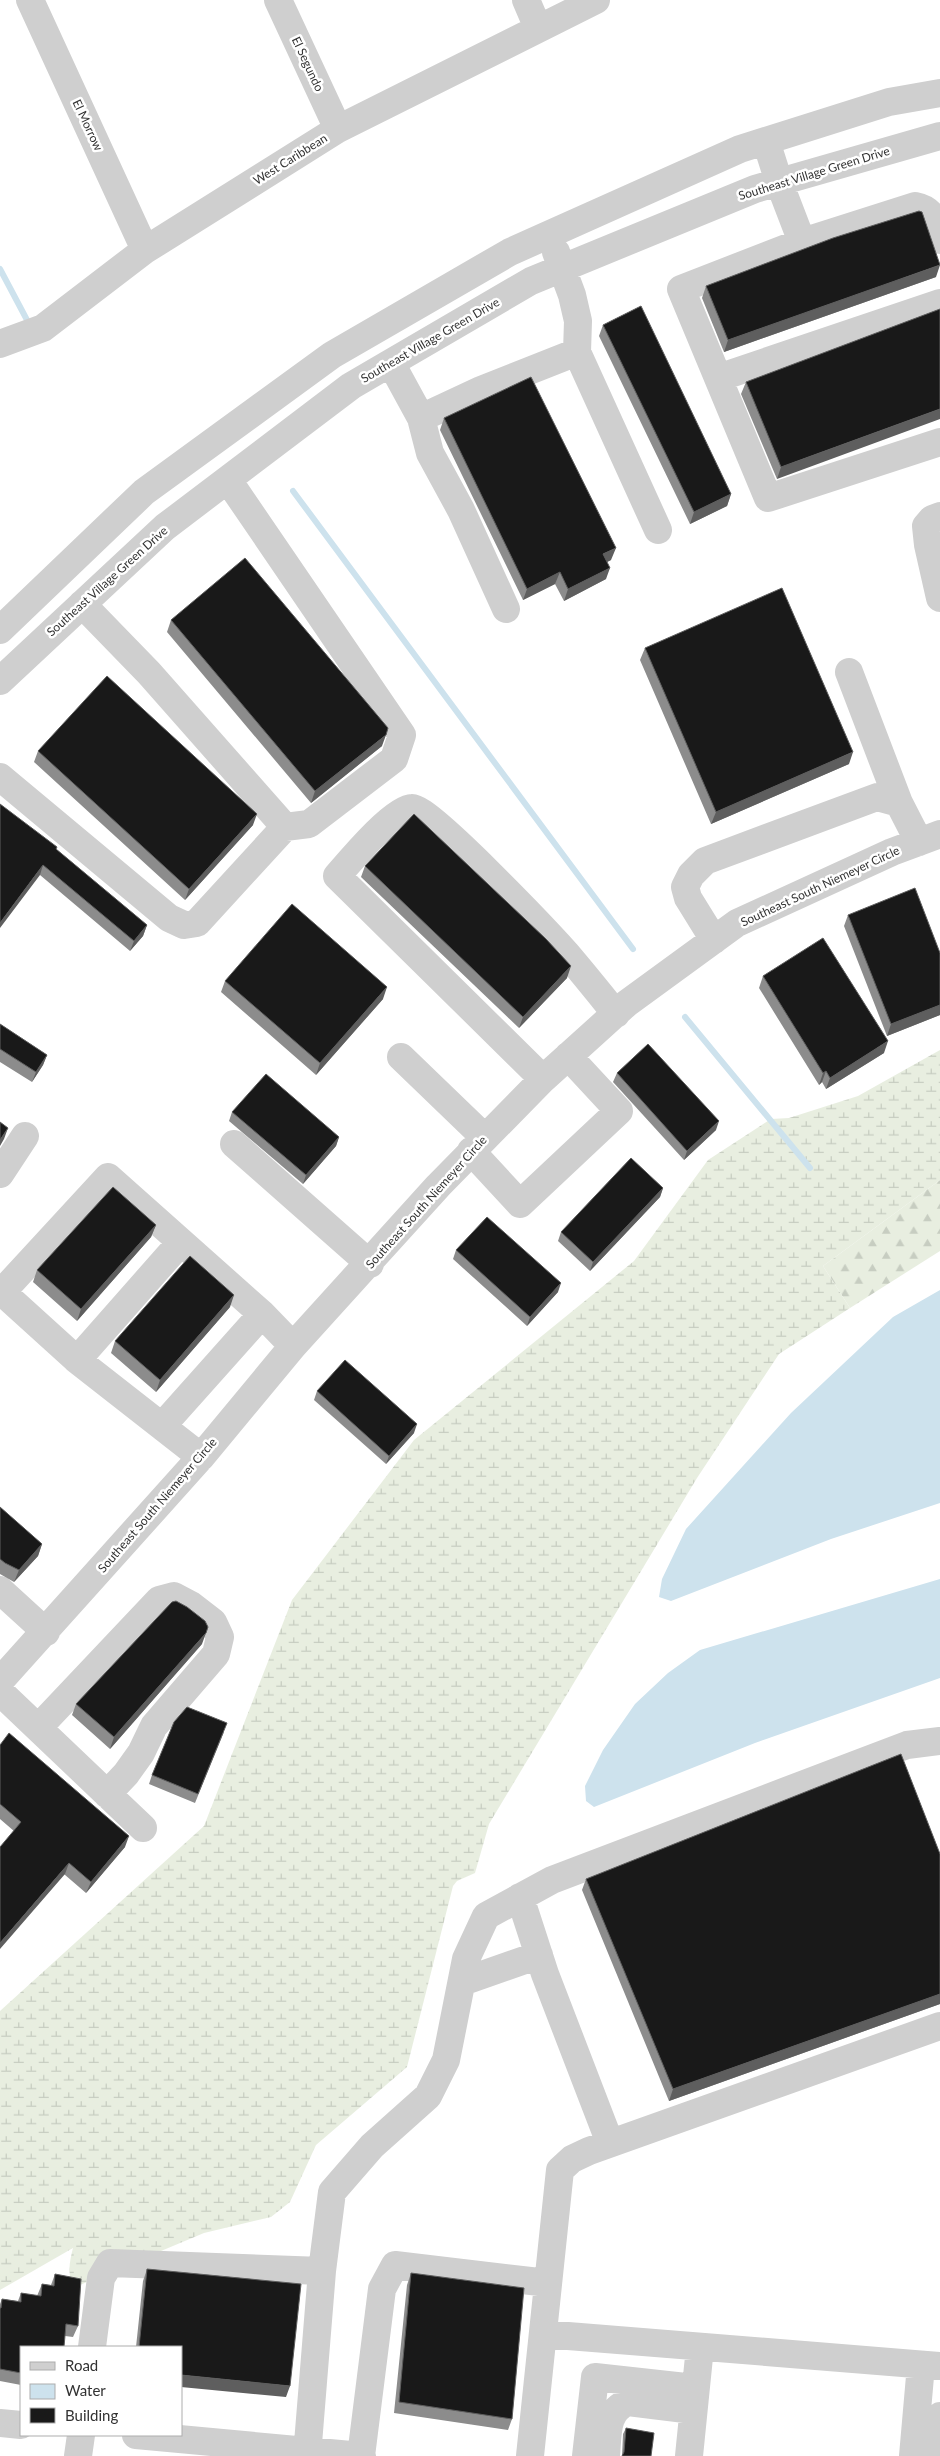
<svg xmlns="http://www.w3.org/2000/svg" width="940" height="2456" font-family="Lato,sans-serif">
<defs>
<pattern id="forest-firs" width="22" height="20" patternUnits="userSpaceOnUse" patternTransform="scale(1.25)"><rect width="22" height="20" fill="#e8eee0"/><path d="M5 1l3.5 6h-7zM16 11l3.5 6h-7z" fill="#c7cdc1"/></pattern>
<pattern id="wetland-marsh" width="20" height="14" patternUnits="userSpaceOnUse" patternTransform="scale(1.25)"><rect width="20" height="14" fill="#e8eee0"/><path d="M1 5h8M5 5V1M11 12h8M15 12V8" fill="none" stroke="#c7cdc1"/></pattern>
</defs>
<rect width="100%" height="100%" fill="#fff"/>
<path fill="url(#forest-firs)" d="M940,1180v71l-90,57 -27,-42z"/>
<path fill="url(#wetland-marsh)" d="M940,1050v130l-117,86 27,42 -71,46 -82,124 -208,346 -14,49 -18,8 -4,5 -46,181 -91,78 -26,57 -19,15 -67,16 -129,54c-9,-11 -5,-27 -2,-39l-73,42v-279l204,-185 88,-226 122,-160 220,-179 74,-101 63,-41 18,-1 69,-22z"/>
<path fill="#cde2ed" d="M940,1290v213l-109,36 -160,62 -12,-4 3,-18 24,-50 105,-116 102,-96z
M940,1579v99l-185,65 -161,64 -8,-6 -1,-15 18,-36 32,-46 33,-31 32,-23z"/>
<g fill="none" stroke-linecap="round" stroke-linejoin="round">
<path stroke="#cde2ed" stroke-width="6" d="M0,269l27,51
M293,491l340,458
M685,1017l125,151"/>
<path stroke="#cfcfcf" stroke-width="28" d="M30,0l115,250
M278,0l60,129
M526,0l12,28
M766,141l13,41 23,60
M940,240c-5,-17 -5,-30 -25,-34l-113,36 -121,47 87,209 172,-56
M556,252l16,43 6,26 -1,31
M0,344l43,-16 102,-78 193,-121 258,-129
M391,363l30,55 60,-28 96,-38 81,178
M718,378l222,-75
M421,418l9,35 31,57 45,99
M228,480l174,255 -8,24 -85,65 -24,3
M940,516l-8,3 -6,7 2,19 12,53
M0,630l144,-138 188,-137 178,-103 230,-103 149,-47 51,-9
M849,672l50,131
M0,681l165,-154 186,-141 180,-105 224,-92 185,-53
M0,777l169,141 15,7 13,-2 88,-96 -136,-154 -67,-69
M714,940l-26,-42 -3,-11 6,-12 14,-14 172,-64 22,6 20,39
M401,1057l83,80
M543,1079l-206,-203c13,-15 57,-68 75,-68 17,-1 136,125 154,145 17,20 34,41 50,61
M234,1144l136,120
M471,1151l49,53 99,-93 -51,-55
M0,1174l25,-38
M77,1360l104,-118
M163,1425l99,-111
M201,1457l-124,-97 -75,-68 106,-115 154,137 31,32
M0,1590l46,42
M0,1681l201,-224 92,-111 145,-160 105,-107 83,-75 111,-81 155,-71 48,-18
M0,1692l143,136
M38,1728l121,-128 15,-4 17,9 22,17 7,15 -4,17 -62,72 -13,27 -15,21 -19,20
M520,1897l25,77 65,169
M462,1982l77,-27
M322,2271l10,-79 40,-46 56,-50 18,-36 20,-101 20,-43 66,-36 355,-135 33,-4
M543,2334l397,32
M92,2347l9,-69 9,-15 212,8 -15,185
M0,2423l21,2
M136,2435l226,21
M78,2456l3,-21
M361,2456l21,-167 13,-24 153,18
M530,2456l30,-286 12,-11 17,-8 351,-125
M586,2456l9,-79 100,11
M606,2456c2,-21 -1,-45 22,-54l65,8
M689,2456l11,-109
M913,2456l8,-91
M937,2456l3,-40"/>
</g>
<path fill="#8c8c8c" d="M936,277l-212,75 -22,-54 4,-12z
M940,309l-163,170 -36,-85 5,-12z
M603,325l128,169 -4,12 -37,18 -91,-188z
M444,418l167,142 -4,2 -1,17 -42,22 -9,-17 -32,16 -83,-170z
M171,620l211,126 -71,57 -144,-171z
M645,648l204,116 -138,60 -71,-164z
M38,751l215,74 -68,75 -151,-138z
M0,804l56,45 91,76 -4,11 -13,15 -90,-76z
M365,866l202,112 -48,50 -158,-151z
M848,915l92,38v62l-53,21 -43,-110z
M763,976l121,77 -58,36 -4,-7 -3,3 -60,-97z
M225,981l158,18 -67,76 -95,-83z
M0,1024l47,31 -4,10 -11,17 -32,-20z
M617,1073l99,57 -32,30 -71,-78z
M232,1112l107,25 -3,9 -33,38 -74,-63z
M663,1188l-3,9 -70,74 -32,-30 3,-9z
M156,1225l-5,12 -74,84 -44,-39 4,-12z
M456,1250l102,42 -31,34 -74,-67z
M230,1307l-74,85 -45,-39 4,-12z
M317,1391l97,42 -28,31 -72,-64z
M0,1507l42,37 -4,12 -24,26 -14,-8z
M202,1644l-92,105 -38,-34 4,-11z
M224,1732l-29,71 -46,-19 3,-9z
M0,1745l125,102 -39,46 -86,-74z
M940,1854v150l-271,97 -87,-211 4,-11z
M147,2269l139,128 -105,-50h-45l7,-66z
M411,2273l101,146 -4,11 -114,-17 13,-128z
M55,2274l23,52 -5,11 -8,-1 -44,11v38l-21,-4v-77l2,-5 16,2 3,-8 16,3 5,-12 9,1z
M626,2428l25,28h-29l1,-22z"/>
<path fill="#5e5e5e" d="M940,265l-4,12 -212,75 4,-12z
M940,409v10l-163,60 4,-12z
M731,494l-4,12 -37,18 4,-12z
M616,548l-5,12 -12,6 4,-12z
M610,568l-4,11 -42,22 4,-12z
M560,572l-5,12 -32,16 4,-11z
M386,735l-4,11 -71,57 4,-12z
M853,752l-4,12 -138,60 5,-12z
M257,814l-4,11 -68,75 4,-11z
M43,865l-3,10 -40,53v-5z
M147,925l-4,11 -13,15 4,-10z
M571,966l-4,12 -48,50 4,-11z
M387,987l-4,12 -67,76 4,-12z
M940,1005v10l-53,21 4,-12z
M888,1041l-4,12 -58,36 4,-11z
M47,1055l-4,10 -11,17 4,-10z
M826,1071l-4,11 -3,3 4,-12z
M719,1121l-3,9 -32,30 3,-9z
M8,1128l-4,11 -4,7v-6z
M339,1137l-3,9 -33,38 3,-9z
M663,1188l-3,9 -70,74 3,-9z
M156,1225l-5,12 -74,84 4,-12z
M561,1283l-3,9 -31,34 3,-9z
M234,1295l-4,12 -74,85 4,-12z
M417,1424l-3,9 -28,31 3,-8z
M42,1544l-4,12 -24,26 5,-12z
M206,1633l-4,11 -92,105 4,-12z
M129,1836l-4,11 -39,46 5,-11z
M69,1863l-4,11 -65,75v-6z
M940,1994v10l-271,97 4,-12z
M181,2375l109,11 -4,11 -105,-10z"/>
<path fill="#191919" stroke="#5e5e5e" d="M919,211l3,1 18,53 -212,75 -22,-54 127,-48z
M641,306l90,188 -37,18 -91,-187z
M940,309v100l-159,58 -35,-85z
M531,377l85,171 -13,6 7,14 -42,21 -8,-17 -33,17 -83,-171z
M245,558l143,170 -2,7 -71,56 -144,-171z
M782,588l71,164 -137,60 -71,-164z
M107,676l150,138 -68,75 -151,-138z
M0,804l57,43 -1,2 91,76 -13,16 -91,-76 -43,58z
M414,814l132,125 25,27 -48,51 -158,-151z
M915,888l25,65v52l-49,19 -43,-109z
M292,904l95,83 -67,76 -95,-82z
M823,938l65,103 -58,37 -4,-7 -3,2 -60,-97z
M0,1024l47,31 -11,17 -36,-23z
M648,1044l71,77 -32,30 -70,-78z
M266,1074l73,63 -33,38 -74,-63z
M0,1122l8,6 -8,12z
M631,1158l32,30 -70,74 -32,-30z
M113,1187l43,38 -75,84 -44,-39z
M487,1217l74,66 -31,34 -74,-67z
M190,1256l44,39 -74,85 -45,-39z
M345,1360l72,64 -28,32 -72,-65z
M0,1507l42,37 -23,26 -14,-7 -5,-4z
M176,1601l11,6 18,14 3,6 -2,6 -92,104 -38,-33 96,-102z
M187,1707l40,16 -29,71 -46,-19 22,-53z
M9,1733l120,103 -38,46 -22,-19 -69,80v-96l21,-25 -21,-18v-59z
M901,1754l39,100v140l-267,95 -87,-210z
M147,2269l154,15 -11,102 -109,-11v-28h-42z
M411,2273l113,15 -12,131 -113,-17z
M55,2274l26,5 -3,47 -12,-2 -2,23h-43v26l-21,-4v-61h1l1,-9 19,3v-9l20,3 1,-12 12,2z
M626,2428l28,5 -3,23h-29l2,-4z"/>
<g text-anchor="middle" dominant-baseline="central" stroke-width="5" stroke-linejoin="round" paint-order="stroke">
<g font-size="12" fill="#323232" stroke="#fff">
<text transform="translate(308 64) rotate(65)">El Segundo</text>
<text transform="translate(88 125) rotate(65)">El Morrow</text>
<text transform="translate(290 159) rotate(-32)">West Caribbean</text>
<text transform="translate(814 173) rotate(-17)">Southeast Village Green Drive</text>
<text transform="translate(430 340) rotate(-30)">Southeast Village Green Drive</text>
<text transform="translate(107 581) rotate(-42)">Southeast Village Green Drive</text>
<text transform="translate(820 886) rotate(-25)">Southeast South Niemeyer Circle</text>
<text transform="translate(426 1202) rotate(-48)">Southeast South Niemeyer Circle</text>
<text transform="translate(157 1505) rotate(-49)">Southeast South Niemeyer Circle</text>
</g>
</g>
<rect x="20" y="2346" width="162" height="90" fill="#ffffff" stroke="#adadad"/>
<rect x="30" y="2362" width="25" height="8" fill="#cfcfcf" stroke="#adadad"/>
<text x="65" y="2371" font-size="15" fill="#323232">Road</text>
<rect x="30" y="2384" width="25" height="15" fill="#cde2ed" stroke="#adadad"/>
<text x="65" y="2396" font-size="15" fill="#323232">Water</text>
<rect x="30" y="2408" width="25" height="15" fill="#191919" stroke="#adadad"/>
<text x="65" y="2421" font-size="15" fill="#323232">Building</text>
</svg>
